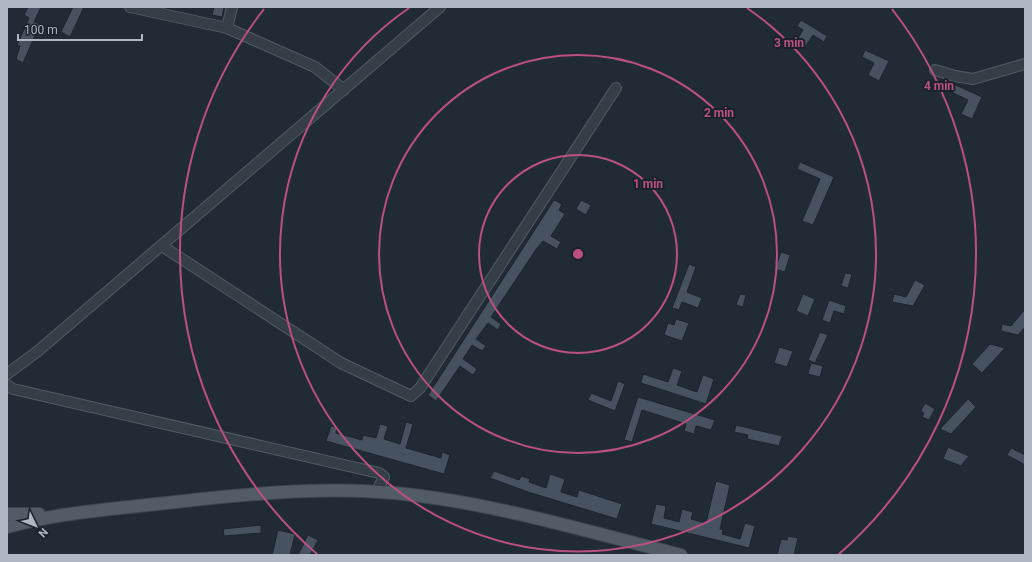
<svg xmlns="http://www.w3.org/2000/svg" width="1032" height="562" font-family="Roboto,sans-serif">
<rect width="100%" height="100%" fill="#212b36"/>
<path fill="#475260" stroke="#1c242e" d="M28,7h13l-7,15 6,2 -17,39 -7,-4 4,-13 -3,-1 12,-27 -5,-3z
M73,7h11l-14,30 -9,-5z
M214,7h10l-2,10 -10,-2z
M801,20l26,16 -3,6 -11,-7 -10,15 -9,-5 9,-15 -6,-4z
M865,50l24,11 -10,20 -11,-6 6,-12 -12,-6z
M949,82l33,15 -10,22 -11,-5 7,-14 -23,-11z
M800,162l34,15 -21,48 -11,-4 18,-42 -23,-10z
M554,200l8,4 -3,6 6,4 -14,22 10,6 -4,7 -14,-8 -6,7 -46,69 10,7 -3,6 -10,-7 -12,16 10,7 -4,5 -10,-6 -9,14 14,10 -4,6 -13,-9 -24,35 -8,-6z
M581,200l10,5 -5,10 -10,-6z
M781,252l9,3 -5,17 -10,-3z
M689,264l7,3 -9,25 15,6 -4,10 -16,-6 -3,8 -7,-2z
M845,273l7,1 -4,14 -7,-2z
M915,280l10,5 -12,21 -21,-4 2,-8 12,3z
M740,294l6,1 -3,12 -7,-2z
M803,294l12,5 -7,17 -12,-5z
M829,300l17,6 -2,8 -10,-3 -4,12 -8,-3z
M1025,309v18l-7,8 -17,-4 1,-7 9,2z
M676,319l13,4 -7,18 -18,-6 4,-12 6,2z
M820,332l8,3 -13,28 -7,-3z
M990,344l15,4 -23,25 -10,-9z
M779,347l14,4 -6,16 -13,-4z
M811,363l12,3 -3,11 -12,-3z
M673,368l9,3 -5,14 20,7 6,-17 11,4 -8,25 -65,-21 2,-9 25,8z
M618,381l7,3 -10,27 -27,-11 3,-7 20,8z
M638,397l77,23 -4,10 -15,-4 -2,8 -10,-3 2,-7 -44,-14 -10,32 -8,-2z
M968,399l8,8 -25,27 -11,-5z
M925,403l10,6 -6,11 -7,-3 2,-4 -3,-2z
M406,422l7,2 -7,24 35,10 1,-6 8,3 -6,19 -118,-33 5,-15 6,1 -1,6 26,7 1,-5 13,3 4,-14 8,2 -4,13 16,5z
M736,425l46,11 -3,10 -32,-7 1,-4 -14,-3z
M948,447l21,9 -8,10 -18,-7z
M1011,448l14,7v10l-18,-10z
M494,471l25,9 2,-4 9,3 -1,3 17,6 4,-14 15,5 -4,13 16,5 2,-7 43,14 -5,15 -89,-27 -38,-14z
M716,481l14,4 -10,44 3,1 -1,4 18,5 5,-16 10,3 -6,22 -98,-24 5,-20 10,2 -2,12 15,4 3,-13 11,3 -2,7 15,4z
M261,525v8l-37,3 -1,-7z
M278,530l17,4 -5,21h-18z
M308,535l10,5 -8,15h-12z
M788,536l10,2 -4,17h-17l4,-16 6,1z"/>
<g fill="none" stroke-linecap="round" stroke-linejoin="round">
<g stroke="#525a65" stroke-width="12">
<path id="minor" d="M130,7l97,21 88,39 29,23
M227,28l5,-21
M935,70l20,6 18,3 52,-15
M162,246l179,117 70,33 9,-8 196,-300
M7,374l31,-23 402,-344
M7,385l6,4 366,84 5,4 -7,14"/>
</g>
<g stroke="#3e4651" stroke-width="14">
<path id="major" d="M7,514h32
M7,527c49,-14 99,-17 149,-23 85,-9 172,-20 257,-9 91,11 180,38 268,60"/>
</g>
<use href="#minor" stroke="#353d47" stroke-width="10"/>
<use href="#major" stroke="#525c67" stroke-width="12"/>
</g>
<g fill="none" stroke="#bb5080" stroke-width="2">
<circle cx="578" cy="254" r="99"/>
<circle cx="578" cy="254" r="199"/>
<path d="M747 8A298 298 0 1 1 409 8"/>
<path d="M317 554A398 398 0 0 1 264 9M892 9A398 398 0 0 1 839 554"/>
</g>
<circle cx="578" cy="254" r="6" fill="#bb5080" stroke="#1a222c" stroke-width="2"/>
<g font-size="12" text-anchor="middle" font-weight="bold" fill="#bb5080" stroke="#1a222c" stroke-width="4" stroke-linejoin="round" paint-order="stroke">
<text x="789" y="47">3 min</text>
<text x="939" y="90">4 min</text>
<text x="719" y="117">2 min</text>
<text x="648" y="188">1 min</text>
</g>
<rect width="1032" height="562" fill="none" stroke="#afb7c4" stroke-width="16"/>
<g transform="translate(36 526) rotate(133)" stroke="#1a222c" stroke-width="3" paint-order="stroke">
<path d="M0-3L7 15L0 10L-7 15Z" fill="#afb7c4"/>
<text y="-6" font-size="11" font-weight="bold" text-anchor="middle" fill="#afb7c4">N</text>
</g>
<path d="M18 34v6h124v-6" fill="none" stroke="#afb7c4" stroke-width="2"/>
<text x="24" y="34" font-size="12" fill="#afb7c4" stroke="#1a222c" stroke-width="3" paint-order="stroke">100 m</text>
</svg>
